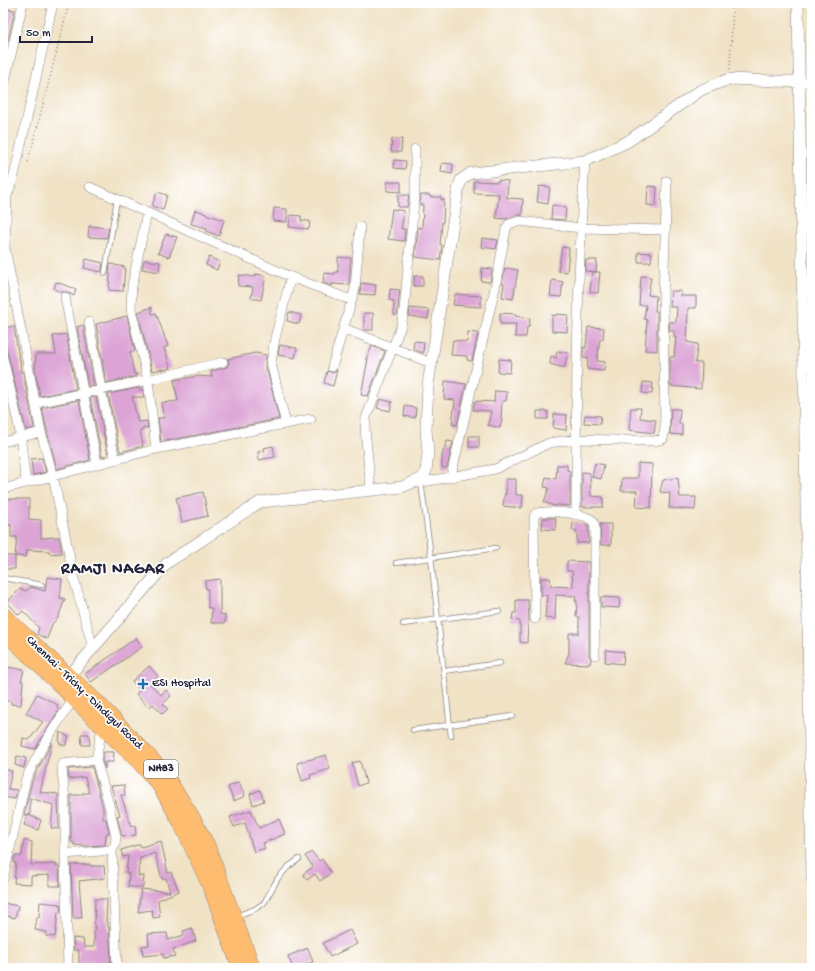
<svg xmlns="http://www.w3.org/2000/svg" width="815" height="971" font-family="'Gochi Hand',sans-serif">
<rect width="100%" height="100%" fill="#fff"/>
<filter id="ink" filterUnits="userSpaceOnUse"><feTurbulence type="fractalNoise" baseFrequency=".025" numOctaves="2"/><feDisplacementMap in="SourceGraphic" scale="8" xChannelSelector="R" yChannelSelector="G"/><feConvolveMatrix kernelMatrix="1 2 1 2 8 2 1 2 1" color-interpolation-filters="sRGB"/></filter>
<filter id="wash" filterUnits="userSpaceOnUse"><feTurbulence type="fractalNoise" baseFrequency=".012" numOctaves="4" result="noise"/><feDisplacementMap in="SourceGraphic" scale="16" xChannelSelector="R" yChannelSelector="G"/><feGaussianBlur stdDeviation="0.9" result="paint"/><feColorMatrix in="noise" values="0 0 0 0 0 0 0 0 0 0 0 0 0 0 0 0 0 1.4 0 .05"/><feComposite in="paint" operator="in"/></filter>
<g filter="url(#wash)">
<rect width="100%" height="100%" fill="#f0e2c5"/>
<g id="blocks">
<path fill="#dca4d5" d="M7,9l8,1 -7,30h-5v-12h2z
M392,139h10l-1,13h-10z
M394,160l12,1 -1,8 -11,-1z
M442,163l11,1 -1,10 -11,-2z
M498,180l10,1 -1,17 16,1 -1,16h-5l-11,4 -10,-1 3,-24 -25,-1v-12l24,1z
M387,182h14v10l-14,-1z
M539,186l11,1 -2,17 -11,-2z
M648,186l9,1 -1,19 -9,-1z
M157,192l10,3 -4,15 -11,-4z
M398,195h11l-2,12h-9z
M421,195h9v2h11v3l3,-1 -1,23h-1l-2,22 2,1 -2,15 -25,-3 3,-30 4,1 1,-23h-3z
M552,205l14,2 -1,13 -14,-1z
M274,208l13,1v13l-14,-1z
M392,209l12,2 -3,18h4l-1,12 -16,-2z
M195,210l8,2v1l21,7 -5,16 -13,-5 1,-3 -16,-4z
M290,215l11,1v5h9l-1,8 -20,-2z
M89,226l20,2 -2,10 -19,-1z
M166,234l11,3 -8,20 -11,-4z
M482,238l16,2 -2,9 -15,-2z
M562,247l7,1 -2,24 -9,-1z
M638,252l14,1 -1,9h-13z
M209,257l11,5 -3,8 -11,-5z
M338,257l13,1 -2,27 -17,-1v2l-9,-3 1,-10 11,1v-2h3z
M86,259l17,4 -2,9 -17,-4z
M144,260l16,2 -1,10 -17,-3z
M586,260h11l-1,12 -11,-1z
M110,264l15,3 -2,24 -14,-1 1,-16h-1z
M482,268l10,1 -2,13 -9,-1z
M505,268l13,2 -5,29 -11,-2 2,-13 -2,-1z
M592,272h8l-2,21 -8,-1z
M256,274l10,2 -5,24 -10,-2 2,-11 -15,-1 1,-11 16,2z
M414,276h9v10h-9z
M641,276l10,1 -3,18 8,1 -1,15h2v40l-12,-1 2,-30 -3,-1 2,-14h-7z
M552,280l11,2 -2,15 -11,-1z
M56,282l20,7 -2,7 -7,-4h-5l-8,-3z
M361,283l15,2 -1,10 -15,-1z
M390,289l10,1 -3,25h-3v-14l-5,-1z
M671,291h10v5h15v12h-8l-1,34 11,2 -3,19h7l-1,26 -31,-3v-29h4l2,-20h-2v-6h-4l-1,-9h7l1,-15h-7z
M455,294l26,2v11l-28,-2z
M152,307v7l4,-1 12,33 -4,2 7,20 -8,2v-1l-11,2 -14,-59z
M410,308l19,2 -1,9 -19,-3z
M289,312l12,3 -2,9 -12,-3z
M364,313h9v17h-9z
M500,313l16,1 -1,2 15,2 -1,9h-2l-1,10h-11l1,-13h-16z
M556,314l12,1 -1,17 -15,-1v-16l4,1z
M127,316l8,35 -5,1 4,22h3v2l-31,7 -10,-59z
M83,325l11,60 -6,1 -11,-59z
M14,326l5,33h1l1,13h2l11,56 -8,2 -23,-96v-6z
M588,327l16,1 -1,11h-3l-3,22 8,1 -1,9 -17,-2 1,-11h-5v-11l3,1z
M468,332l10,1 -6,28 -5,-1v-4l-16,-1 2,-15 14,2z
M66,334l10,55 -36,7 -5,-26 1,-16h20l-3,-18z
M414,341l10,1 -1,11 -10,-4z
M280,345l17,3 -2,10 -17,-3z
M372,346l13,5 -17,45 -7,-1 7,-36h-2z
M557,351l11,2 -4,15 -14,-4 1,-8 5,2z
M255,353l11,2 -1,16 2,-1 12,49 -118,23 -3,-24h6l-3,-15 17,-2 -4,-21 24,-4 14,1 -1,-6 16,-4 2,-4 -1,-4z
M499,359l12,1 -1,13 -12,-1z
M337,370l-4,16 -9,-3 3,-12 6,2z
M445,381l21,3 -9,41 -5,-1 3,-24 -11,-1z
M643,382l10,1 -1,11 -10,-1z
M139,388v2l4,-1 1,8h-12l6,25 9,-1 1,7h-5v2l-3,1 3,15 -23,6 -12,-58z
M495,391l12,1 -1,9h-4l-1,18h1l-2,9 -12,-3 3,-14 -18,-1 2,-9 19,1z
M96,397l12,58 -6,2 -12,-59z
M380,399l12,3 -2,9 -13,-3z
M79,400l11,60 -33,9 -10,-38 -5,-23z
M405,406l11,2 -1,10 -11,-2z
M631,408h10l-1,10 16,2 -2,13 -25,-3z
M671,409h9l-1,15h3v11l-12,-1z
M537,411h11v8h-11z
M554,414l13,1 -1,15 -13,-2z
M585,415l16,1 -1,8 -16,-1z
M469,436h10v11h-10z
M447,441l6,1 -6,26h-5v-13z
M273,446l2,11 -16,3 -1,-8 7,-1 -1,-3z
M42,458l4,14 -13,3 -2,-16z
M595,463l9,2 -3,14 -9,-2z
M638,463l14,1 -1,44 -15,-1 1,-16h-16l1,-13h16z
M557,465h10v5l3,1v35l-13,-1v1h-3l-10,-4 5,-14 -5,-1 2,-10 10,2z
M582,472l8,1 1,23 12,1v10h-21z
M678,478l2,19h16l-1,13 -26,-2 1,-15 -10,-1 3,-12z
M506,479h10v16h7l-1,13 -19,-2 2,-13 1,1z
M203,492l5,24 -26,6 -6,-24z
M3,499h26v20l12,1v18l18,-1 3,16 -12,1 -1,-3 -22,-1 -1,7 -11,-1 2,-19h-6v-12h-8z
M543,518h13l-1,12 -13,-1z
M573,522l15,3 1,18h-12v-12l-5,-1z
M600,524h11v21h-10z
M3,556h12v13h-12z
M567,561l22,1v93l2,4 -1,5 -25,-1 4,-10v-20h10v-16h-3l1,-16h-2l1,-5 -20,-1 -1,24 -10,-1 2,-23h-6v-17h9l1,8 22,1 -1,-16h-5z
M47,577l15,2 -2,19 5,1 -7,19 -6,6 -5,15 -10,-5 2,-6 -16,-17 -4,4 -11,-12 2,-4 10,-10 6,2 5,-4 14,4z
M220,579v35l5,1v8h-14l1,-15h-4v-19h-2l-1,-8z
M601,597l19,1 -1,10 -18,-1z
M516,600h12l1,21h-1l-1,22 -7,-1v-21l-8,-1 1,-7h3z
M136,638l6,9 -51,35 -6,-8z
M606,650l18,2 -1,12 -18,-2z
M3,666l21,4 -3,11h2l-2,24 -10,-1v-2l-8,-2z
M149,666l9,10 -8,8 11,11 5,-5 5,6 -8,8 5,5 -6,5 -9,-10 -4,4 -13,-14 4,-4 -8,-9z
M37,694l21,11 -1,3 2,2 -24,39 -13,-3 1,-8 6,2 14,-18 -17,-9z
M60,732l9,5 -4,9 -6,-3z
M81,734h8l1,11h-8z
M52,742l-12,50 18,2 1,35 -8,-1 2,-23 -23,-7v17h-6l8,-34z
M104,752h10l-1,10h-8v7l-3,-9z
M326,755l4,14 -20,6 1,3 -9,3 -5,-18z
M17,756l9,2 -2,10 -9,-3z
M360,761l6,22 -8,3 -6,-23z
M92,767l11,41v11h3l3,14 -3,1 -1,11 -19,1 -12,-1v-2l-3,-1v-47h11v-2h7l-4,-16 -16,2 -1,-10z
M3,769l9,2 -4,18 9,1 -2,9 -12,-2z
M239,782l6,14 -11,5 -6,-14z
M124,785l1,10h-4l10,31 4,-1 1,10 -14,1 -5,-20 3,-1 -9,-29z
M260,790l4,11 -11,4 -3,-11z
M251,810l8,18 20,-9 6,15 -22,9 2,5 -11,4 -9,-29 -11,4 -4,-10z
M28,815l13,5 -3,10 -14,-5z
M24,840l8,2 -1,23 25,-1v2h3l1,20h-11v-11l-18,1v8l-17,-1 2,-20h-2v-5l1,-2h7z
M161,841l7,32 3,-1 8,19 -21,9 2,17 -7,1 -1,-8 -14,2 3,-23 29,3 -4,-14 -4,1 -7,-26 -15,5 -2,18h6l-1,11h-15l1,-14h-3l2,-17 -5,1 -2,-7 19,-6 1,3z
M312,852l7,9 3,-2 9,14 -11,8 -5,-7 -8,6 -4,-6 10,-7 -8,-11z
M80,864v1l10,-1v2h14l1,12 -26,3 3,37h-9l-2,-53z
M95,899h12l-1,23h2v5h1l2,35h-2v6h-15v-3l-15,-1v-14h-5l-1,-12 10,1 1,8h10z
M40,902l20,2 1,9 -3,-1 -3,25 -9,-1 1,-4 -12,-2 2,-13 2,1z
M3,903l15,3 -3,12 -12,-3z
M192,928l4,13 -23,8 2,7 -11,2 -1,-4 -20,2 -1,-10 7,-1 -1,-11 19,-1 1,7 16,-5 -1,-4z
M350,930l7,14 -27,13 -7,-14z
M308,948l5,14 -16,6h-4l-5,-12z"/>
</g>
</g>
<g filter="url(#ink)">
<use href="#blocks" fill-opacity="0" stroke="#898280" stroke-width="1"/>
<g fill="none" stroke-linecap="round" stroke-linejoin="round">
<g stroke="#898280" stroke-width="6">
<path id="service" d="M105,273l12,-74
M421,482l10,75 20,179
M396,563l100,-15
M3,578l39,7
M403,624l96,-13
M444,671l56,-8
M413,730l100,-14
M236,916l19,-7 9,-6 14,-25 10,-11 11,-8"/>
</g>
<g stroke="#898280" stroke-width="10">
<path id="minor" d="M53,3l-39,173 -7,20 -2,52 36,184 12,44 21,103 19,69
M800,82h12
M3,89l20,-86
M90,187l201,90 60,23
M147,213l-15,73 -1,23 17,71 8,69
M65,297l32,167
M89,322l12,67 14,71
M343,328l88,35
M3,358l16,69 7,56
M332,367l23,-78 5,-62
M36,403l112,-23 75,-18
M286,424l-15,-61 4,-25 16,-61
M3,442l38,-10
M451,476l44,-188 11,-59 3,-5 10,-3 62,7 84,2
M417,483l78,-14 54,-26 27,-4 78,2 9,-2 2,-12 -2,-129 4,-117
M3,489l153,-40 155,-30
M371,490l-6,-61 1,-11 35,-92 3,-15 11,-120v-42
M576,515c0,-118 1,-236 9,-354
M535,619l-1,-100 1,-5c9,-5 48,-1 57,6 3,3 3,8 3,12v123
M102,727l-6,33 12,41 8,36 -1,8 -3,5 5,118
M65,854l47,-4
M3,879l23,-100c14,-30 28,-53 48,-80
M68,968l-3,-114v-55l-3,-30 1,-5 33,-4"/>
</g>
<g stroke="#898280" stroke-width="12">
<path id="tertiary" d="M798,3l14,876
M69,676l98,-113 93,-61 142,-15 21,-9 3,-8 2,-16 -2,-25 2,-44 30,-195 3,-10 10,-7 114,-12 42,-19 74,-52 28,-11 71,3"/>
</g>
<g stroke="#898280" stroke-width="16">
<path id="trunk" d="M3,615l94,87 65,68 29,45 16,30 46,123
M3,630l137,133 20,23 21,37 29,63 30,82"/>
</g>
<path stroke="#898280" stroke-width="1.5" stroke-dasharray="1 3" stroke-linecap="butt" d="M730,69l3,-66
M28,162l7,-26 34,-133"/>
<use href="#service" stroke="#fff" stroke-width="4.5"/>
<use href="#minor" stroke="#fff" stroke-width="9"/>
<use href="#tertiary" stroke="#fff" stroke-width="11"/>
<use href="#trunk" stroke="#fdbc6f" stroke-width="15"/>
</g>
</g>
<path fill="#1f6fb2" stroke="#fff" stroke-width="1.5" d="M141 678h4v4h4v4h-4v4h-4v-4h-4v-4h4z"/>
<g text-anchor="middle" dominant-baseline="central" stroke-width="3.5" stroke-linejoin="round" paint-order="stroke">
<rect fill="#fff" stroke="#646476" stroke-width="1" x="144" y="760" width="34" height="18" rx="3"/>
<g font-size="11" font-weight="bold" fill="#22223b">
<text x="161" y="769">NH83</text>
</g>
<g font-size="12" fill="#22223b" stroke="#fff" text-anchor="start">
<text x="152" y="684">ESI Hospital</text>
</g>
<g font-size="12" fill="#22223b" stroke="#fff">
<text transform="translate(84 693) rotate(44)">Chennai - Trichy - Dindigul Road</text>
</g>
<g font-size="16" font-weight="bold" letter-spacing="1" fill="#22223b" stroke="#fff">
<text x="113" y="570">RAMJI NAGAR</text>
</g>
</g>
<rect width="815" height="971" fill="none" stroke="#fff" stroke-width="16"/>
<path d="M20 36v6h72v-6" fill="none" stroke="#22223b" stroke-width="2"/>
<text x="26" y="36" font-size="12" fill="#22223b" stroke="#ffffff" stroke-width="3" paint-order="stroke">50 m</text>
</svg>
